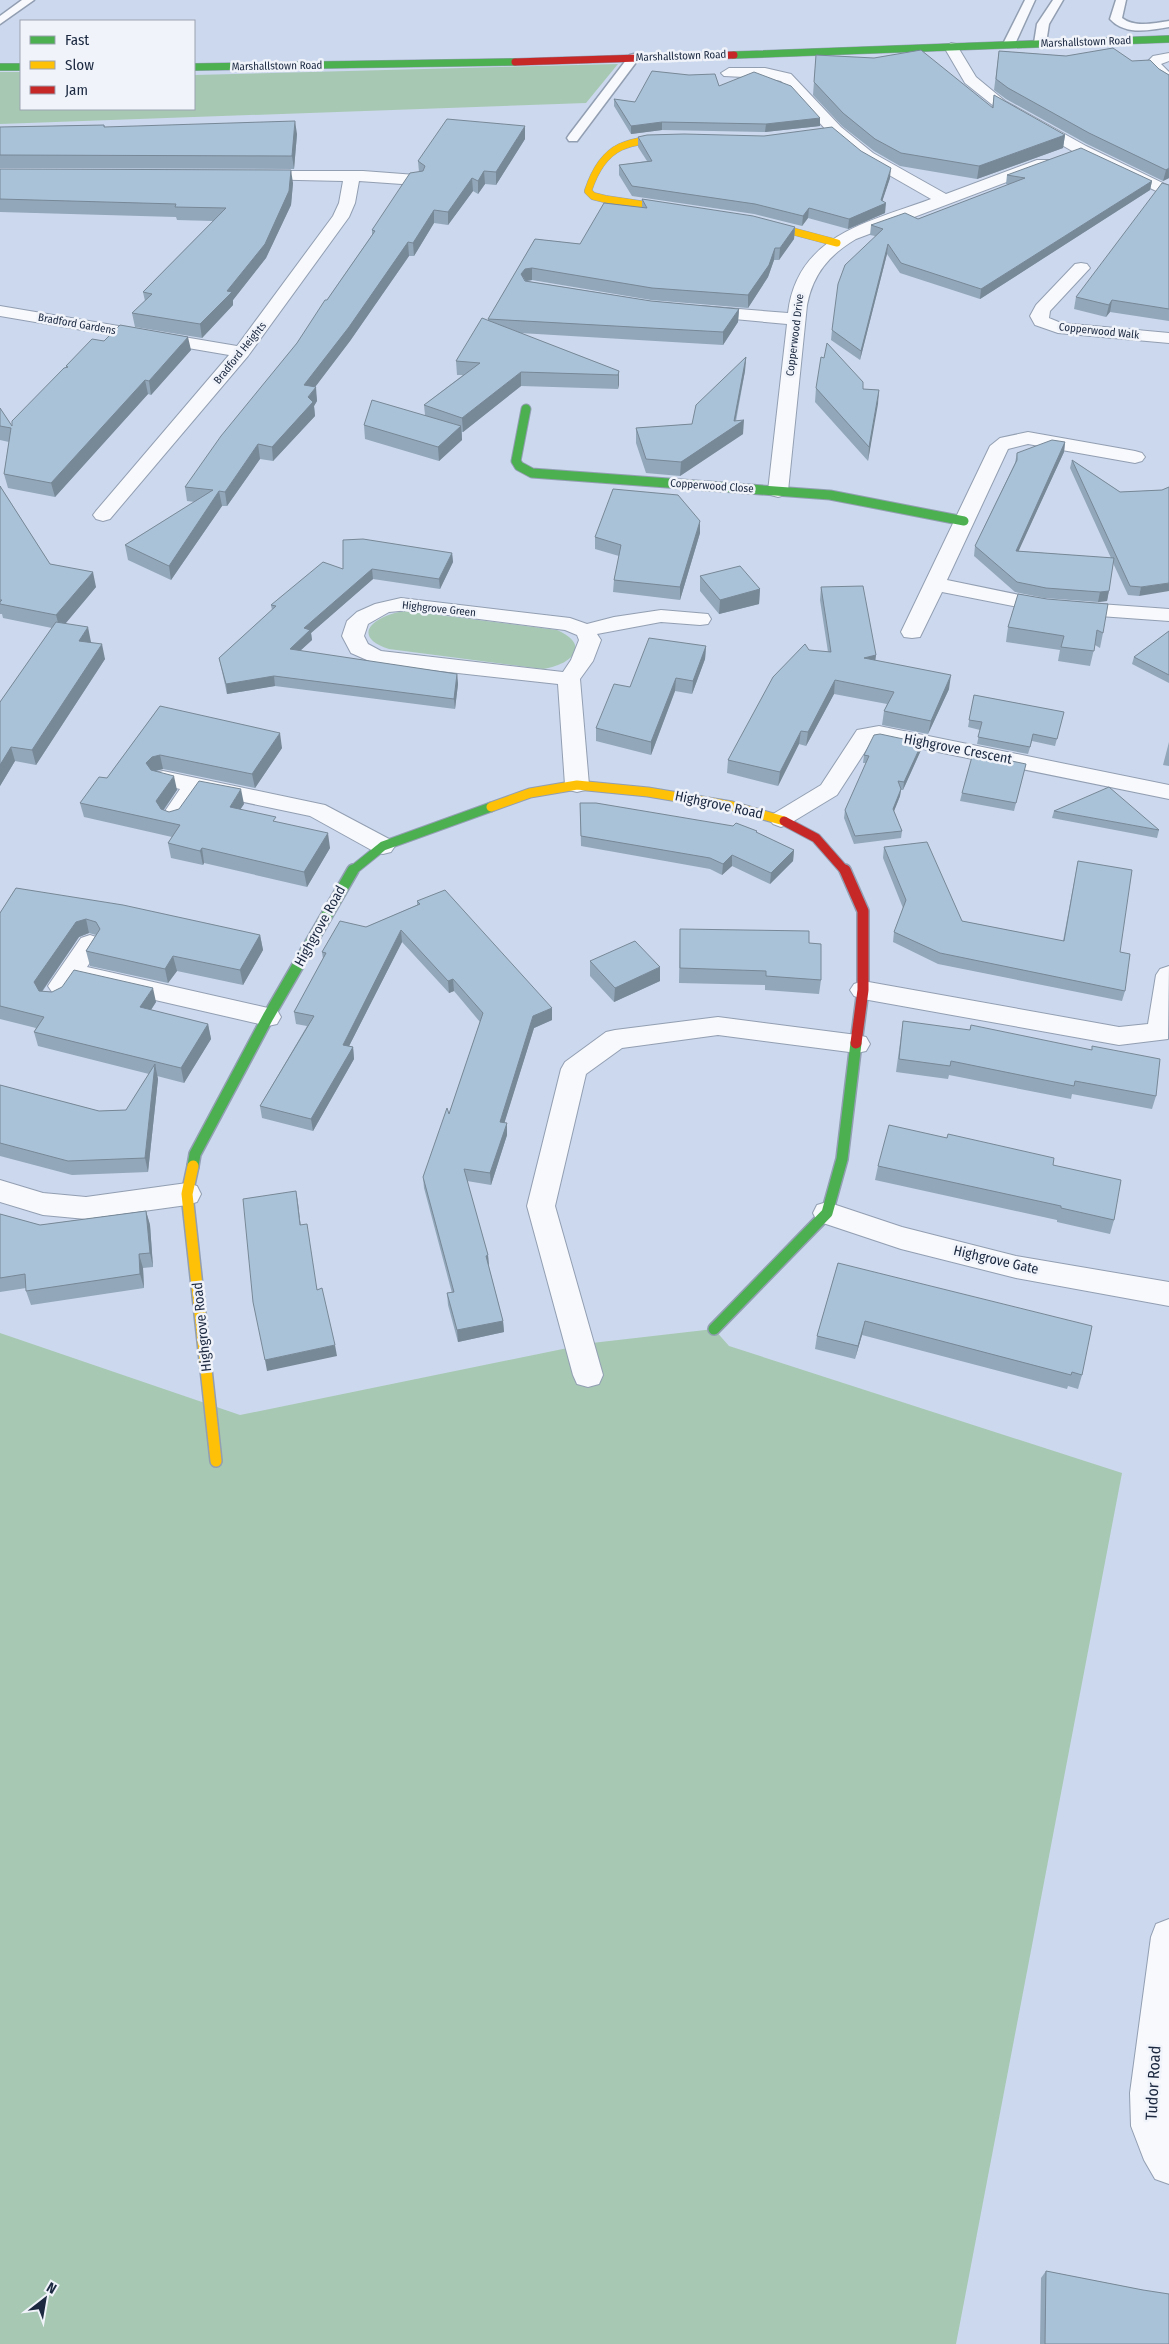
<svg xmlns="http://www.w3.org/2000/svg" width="1169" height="2344" font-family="'Fira Sans Condensed',sans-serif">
<rect width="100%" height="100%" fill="#ccd8ed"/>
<path fill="#a7c8b3" d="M618,64l-32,39 -586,21v-52h21v37h173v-34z
M406,611l151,19c36,16 13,35 -14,39l-154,-20c-42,-14 -11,-35 17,-38z
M714,1329l15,17 393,127 -166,871h-956v-1011l240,82 352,-72z"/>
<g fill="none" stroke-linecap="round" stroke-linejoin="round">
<g stroke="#929eb2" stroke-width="3">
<path id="lane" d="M22,0h12l-34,24v-8z
M1025,0h10l-20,44 -6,3 -4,-1 -2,-2z
M1053,0h10l-14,24 -3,19 -2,2h-8l-2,-2 3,-19z
M1116,0h10l-4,18c13,10 32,5 47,3v6c-19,3 -44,9 -59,-8z
M634,54l6,3 -63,84h-8l-2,-3 2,-3 61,-80z"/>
</g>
<g stroke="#929eb2" stroke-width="2">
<path id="street" d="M951,43l5,1 20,33 29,24 81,45 83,40v11l-95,-45 -79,-45 -30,-24 -21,-36z
M1169,53v8l-8,3 8,8v13c-9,-3 -21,-13 -23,-22l7,-7z
M729,68h36l26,6 50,53 32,26 73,41 91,-34h12l2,3 -2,3 -193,73c-27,16 -43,35 -49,66l-19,186 -3,4 -7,2 -7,-2 -3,-4 19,-167 -86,-8 -6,-1 -3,-4 3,-4 6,-1 87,7c9,-78 81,-91 143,-114l-70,-40 -32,-26 -48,-52 -16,-3 -41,-2 -3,-3z
M255,171h108l53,4 6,2 2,3 -2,3 -6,2 -57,-4 -4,22 -6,14 -101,139 -138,163 -7,2 -7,-2 -3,-4 3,-4 133,-156 -229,-39v-10l237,40 96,-130 6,-13 4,-22 -94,-2 -2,-3 2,-3z
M1081,263l6,1 3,4 -40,43 -1,7 12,5 108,10v10l-111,-10 -23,-8 -5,-9 6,-11 39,-41z
M1028,432l107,19 7,2 3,4 -3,4 -7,2 -107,-19 -20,5 -61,131 97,20 125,9v12l-125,-9 -102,-20 -22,45 -8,1 -8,-1 -3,-5 89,-186 10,-8z
M401,598l169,20 17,6 27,-7 47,-7 47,4 3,5 -3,5 -8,1 -39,-3 -64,12 4,6 -8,21 -13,18 9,106 -4,5 -8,2 -8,-2 -4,-5 -7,-101 -182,-20 -25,-11 -9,-17 5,-15 10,-9 18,-8zM409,610l156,20 12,5 2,5 -8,20 -8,12 -182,-21 -13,-7 -4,-8 4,-12 21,-12z
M879,726l290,59v14l-290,-59 -7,1 -35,54 -48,29 -8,3 -8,-3 -4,-5 4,-5 48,-29 36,-55z
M163,771l162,34 66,35 4,6 -4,6 -8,2 -8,-2 -65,-36 -109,-23 -20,29 -8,3 -8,-3 -4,-5 19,-28 -25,-6 -4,-5 4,-5z
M90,935l9,3 3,6 -15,23 181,41 9,2 4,7 -4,7 -9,2 -191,-44c-7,11 -12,14 -25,10l-4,-6 4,-6 29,-42z
M1169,966l-1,73 -49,6 -256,-46 -9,-3 -4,-6 4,-6 9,-3 256,46 29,-3 8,-49 4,-6z
M718,1017l139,18 9,2 4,7 -4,7 -9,2 -139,-18 -96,13 -36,26 -31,132 48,169 -4,9 -11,3 -11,-3 -4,-9 -46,-169 34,-137 4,-7 41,-30 9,-2z
M0,1180l43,13 43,4 101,-14 10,3 4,8 -4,8 -10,3 -101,14 -43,-4 -43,-13z
M827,1202l75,25 114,29 153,26v24l-153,-28 -115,-29 -84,-28 -4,-8 4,-8z
M1169,1919v265l-14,-5 -11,-19 -13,-34 -1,-33 21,-156 5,-13z"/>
</g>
<g stroke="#929eb2" stroke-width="8">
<path id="fast-far2" d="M734,55l435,-16
M0,67h21
M194,67l321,-5"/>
</g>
<g stroke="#929eb2" stroke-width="11">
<path id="fast-far1" d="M526,409l-10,52 3,5 13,7 298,22 134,26
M352,871l31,-25 108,-39"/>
</g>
<g stroke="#929eb2" stroke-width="14">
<path id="fast" d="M193,1166l2,-12 73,-137 85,-147
M714,1329l113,-116 15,-54 14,-116"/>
</g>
<g stroke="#929eb2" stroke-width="8">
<path id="slow-far2" d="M676,139c-47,1 -72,3 -88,52l5,5 12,3 74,11
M758,222l79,21"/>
</g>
<g stroke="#929eb2" stroke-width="11">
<path id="slow-far1" d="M491,807l39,-14 47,-8 71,7 84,14 52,15"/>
</g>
<g stroke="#929eb2" stroke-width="14">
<path id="slow" d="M193,1166l-6,28 29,267"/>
</g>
<g stroke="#929eb2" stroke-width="8">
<path id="jam-far2" d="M515,62l219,-7"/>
</g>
<g stroke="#929eb2" stroke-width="11">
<path id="jam-far1" d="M784,821l32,17 29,33"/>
</g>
<g stroke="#929eb2" stroke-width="14">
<path id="jam" d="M845,870l18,41v79l-7,53"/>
</g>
<use href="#lane" fill="#f7f9fc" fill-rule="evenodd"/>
<use href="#street" fill="#f7f9fc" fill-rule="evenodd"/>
<use href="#fast-far2" stroke="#4caf50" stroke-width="7"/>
<use href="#fast-far1" stroke="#4caf50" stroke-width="9"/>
<use href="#fast" stroke="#4caf50" stroke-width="11"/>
<use href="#slow-far2" stroke="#ffc107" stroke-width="7"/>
<use href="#slow-far1" stroke="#ffc107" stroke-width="9"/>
<use href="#slow" stroke="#ffc107" stroke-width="11"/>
<use href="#jam-far2" stroke="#c62828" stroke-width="7"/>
<use href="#jam-far1" stroke="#c62828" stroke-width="9"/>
<use href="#jam" stroke="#c62828" stroke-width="11"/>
</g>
<path fill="#92a7ba" d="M999,51l133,10 27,8 10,6v103l-6,3 -76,-37 -81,-45 -12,-9z
M816,55l176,53 2,-13 71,40 -2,13 -86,31 -77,-13 -26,-15 -32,-25 -29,-31z
M719,86l101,32v8l-55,6 -103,-2 -31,4 -17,-28v-7l21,3z
M104,125l1,2 192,7 -3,35 -294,-1v-41z
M638,137l252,41 -8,23 3,12 -37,16 -40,-11 -6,8 -48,-12 -122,-18 -13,-21v-10l28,-4 -9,-14z
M525,139l-29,46 -11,-1 -7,10 -5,-3 -25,34 -14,-2 -20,33h-5l-59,85 -35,46 2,14 -3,5 1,10 -42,45 -13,-2 -33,47h-5l-51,74 -43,-20 -3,-15 70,-43 -8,-1 -2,-14 112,-144 75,-108v-5l47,-58 -1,-11z
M0,169l293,14 -2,22 -25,53 -33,42v5l-31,33 -67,-11 -3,-14 13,-12 -2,-9 70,-71 -36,-1 -1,-3 -176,-5z
M1007,175l145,6 -2,9 -170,109 -80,-26 -13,-19 -27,106 -29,-20 1,-10 43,-94 -5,-1 1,-10 47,-6 90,-34 -2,-1z
M1169,185v136l-59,-9 -4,5 -32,-8 2,-12z
M642,199l153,28 -1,12 -15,21h-5l-6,17 -20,31 -97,-8 -119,-20 -5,1 124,20 88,8 -1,13 -15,23 -203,-12 99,38 -1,18 -97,-3 -58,46h-1v8l-23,21 -74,-22 -1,-14 61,-10 -1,-10 39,-30h-6l-1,-14 32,-40v-2l47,-80 45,5 62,-37z
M104,341l87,9 -40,45 -3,-1 -93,103 -47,-9 -4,-14 5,-32 -9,-2v-32l12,18 54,-59v-1z
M746,357l-1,14 -9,50 7,13 -63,42 -34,-3 -10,-30v-15l56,-4z
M816,388l47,1 16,1 -11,71 -53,-59z
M1065,442l-1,10 -46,99 93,7 -41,-90 2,-8 48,32 42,-2 7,-3 -30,109 -11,-1 -15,-32 -6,38 -9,1 -54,-4 -29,-6 -41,-36 1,-10 40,-83 2,-10z
M0,486l50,78 46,23 -31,37 26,18 14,17 -69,106 -21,-4 -15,25v-84l52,-74 -49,-10 -1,-4h-2z
M700,533l-20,67 -67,-8 1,-12 5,-24 -24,-7v-12z
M452,553l1,9 -13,27 -67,-10 -62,54 1,7 -12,11 157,23 1,10 -3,25 -180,-23 -48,8 -8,-36 53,-48 -1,-5 72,-36z
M700,576l60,13 -1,15 -40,10 -19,-23z
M821,587l55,68 -1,6 74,28 -21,45 -46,-9 2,-14 3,-7 -53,-10 -28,52 -7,-2 -21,42 -51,-13 1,-13 81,-110 19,2 -8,-52z
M1018,594l85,39 -3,15 -5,-3 -5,21 -32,-5 2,-11 -54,-8 2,-15z
M1169,631v52l-37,-19 2,-7z
M706,646l-1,13 -13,35 -17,-3 -24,64 -55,-14v-13l34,-41z
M974,695l90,17 -9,34 -23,-5 -4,13 -51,-10 3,-14 -12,-3z
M160,706l122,42 -27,40 -92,-19 -7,2 21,19 -13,20 5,2 75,-8 -4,5 36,13 54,26 -23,39 -103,-24 -1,2 -32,-7 -3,-15 4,-6 -88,-20 -4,-14 27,-25z
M1169,742v24l-6,-1z
M921,750l-18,40h-2l-1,6 -6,15 8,20 -1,7 -47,6 -10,-26 1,-8 21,-47h-3l1,-8z
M1026,764l-12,47 -54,-10 2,-8z
M580,803l177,30 37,17 -1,11 -23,23 -38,-18 -10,9 -12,-6 -129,-23z
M1054,811l105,19 -2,8 -105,-20z
M884,847l78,74 101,20 15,-80 47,130 -3,10 -184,-37 -45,-22 1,-10 9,-24 -20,-50z
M16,888l244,47 3,15 -20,35 -66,-14 -9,12 -78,-17 -4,-15 10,-16 -7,-2 -10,4 -37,55 114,10 -5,8 57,14 3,15 -27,44 -27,-7 1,3 -10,93 -76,3 -72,-19v-71l99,26 27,-1 23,-36 -111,-28 -4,-14 2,-4 -36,-9v-106z
M417,901l135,119 -18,8 -30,95 3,12 -16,50 -24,-4 21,74 1,12 14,54 1,11 -46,10 -10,-37 -1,-12h5l-28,-105 -1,-11 26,-63 31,-92 -26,-31 -5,2 -47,-51 -53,104 4,1 1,12 -41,72 -51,-13 -2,-12 47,-80 -11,-2 -2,-12 29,-53 -1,-7 44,-25 51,-22z
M680,929l129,14 12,37 -2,14 -54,-4v-5l-86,-2z
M590,961l70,20 -46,21 -24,-26z
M903,1021l253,75 -4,13 -80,-15 -1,5 -122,-24 -1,4 -52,-7z
M1053,1165l61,55 -4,14 -53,-12v-2l-182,-40 3,-14z
M146,1211l4,14 3,42 -10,1 1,20 -113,17 -5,-14v-3l-26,4v-78l40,11z
M838,1263l244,112 -4,14 -10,-3 -1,3 -205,-54 -7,24 -40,-10 2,-13z
M1046,2271l97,19 26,54h-129l1,-66z"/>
<path fill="#778897" d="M820,118v8l-55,6 1,-8z
M295,121l2,13 -3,35 -2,-13z
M662,122v8l-31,4v-8z
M525,126v13l-29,46v-13z
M1065,135l-2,13 -86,31 2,-13z
M891,168l-1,10 -9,27 5,-2 -1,10 -37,16 1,-10 32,-19z
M1169,168v10l-6,3 3,-11z
M291,170l2,13 -2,22 -25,53 -33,42v5l-31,33 -2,-14 27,-33z
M484,171l1,13 -7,10v-13z
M472,178l1,13 -25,34v-13z
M1152,181l-2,9 -170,109 1,-10z
M809,208l-1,10 -6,8 1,-10z
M434,210v13l-20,33 -1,-13z
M795,227l-1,12 -15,21 1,-12z
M408,242l1,14 -59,85 -44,58 -2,-14z
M888,244l-1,10 -27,106 1,-9z
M775,248l-1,12 -6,17 -20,31v-13z
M532,268v12l-6,1 -5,-7 4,-5z
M1112,300l-2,12 -4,5 3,-12z
M739,309l-1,13 -15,23v-13z
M188,337l3,13 -40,45 -2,-14z
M746,357l-1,14 -11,55 10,-6 -1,14 -63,42 1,-14 53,-41z
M619,371v14l-1,4v-14z
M521,372v14l-58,46 -1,-14z
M145,380l3,14 -93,103 -4,-14z
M316,387l1,14 -3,5 1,10 -42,45 -1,-14z
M879,390l-1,14 -10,57 1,-14z
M461,426l1,14 -23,21 -1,-14z
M1065,442l-1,10 -50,109 2,-10z
M258,444l2,15 -33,47 -2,-14z
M219,491l3,15 -51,74 -2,-14z
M700,521v12l-20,67v-13z
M452,553l1,9 -13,27 -1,-10z
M372,569l1,10 -62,54 1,7 -21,19 -1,-10 14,-21z
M93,572l3,15 -36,43 -4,-15z
M1169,583v8l-30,5 2,-9z
M760,589l-1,15 -40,10 1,-14z
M1109,591l-2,10 -9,1 2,-10z
M88,627l3,15 -9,13 -3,-14z
M102,644l3,15 -69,106 -4,-15z
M706,646l-1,13 -13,35 1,-13z
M876,655l-2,14 -10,-11z
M457,674l1,10 -3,25 -1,-10z
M951,675l-2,14 -21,45 3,-13z
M274,676l1,10 -48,8 -1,-10z
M676,678l-1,13 -24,64v-13z
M835,680l-1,14 -28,52 2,-14z
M801,731l-2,13 -21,42 2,-14z
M280,733l2,15 -27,40 -3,-14z
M922,743l-1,7 -18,40 1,-8z
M11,747l4,14 -15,25v-21z
M160,755l3,14 -8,2 -6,7 -3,-15 6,-6z
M174,776l3,14 -18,26 -3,-15z
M241,789l3,15 -12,18 -2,-15z
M901,789l-1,7 -8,20 1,-7z
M328,833l2,15 -23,39 -3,-15z
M202,848l2,15 -1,2 -3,-14z
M794,850l-1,11 -23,23 1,-11z
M732,855v11l-10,9 1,-11z
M86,919l3,14 -10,4 -41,60 -4,-15 42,-60z
M401,930l1,12 -58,114 -1,-11z
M260,935l3,15 -20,35 -3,-15z
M173,956l4,15 -9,12 -3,-14z
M660,967v14l-46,21 1,-14z
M453,979l1,12 -5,2 -1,-12z
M153,988l3,14 -13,20 -3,-15z
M552,1008v12l-18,8 -33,106 -1,-12 33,-106z
M208,1024l3,15 -27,44 -3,-15z
M353,1047l1,12 -41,72 -2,-12z
M155,1064l3,15 -10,93 -3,-14z
M507,1123v12l-16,50 -1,-12z
M296,1191l2,12 4,33 -2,-11z
M146,1211l4,14 3,42 -3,-14z
M139,1254l4,14 1,20 -4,-14z
M488,1255l1,12 -3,-11z
M503,1321l1,11 -46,10 -1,-12z
M865,1321l-3,14 -7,24 3,-13z
M335,1345l2,11 -70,15 -2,-11z"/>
<path fill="#aac2d8" stroke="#778897" d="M1113,48l19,13 18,-1 9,9 10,6v93l-3,2 -77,-37 -81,-45 -12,-9 3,-28 67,5z
M921,50l72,58 1,-13 71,40 -86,31 -78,-13 -26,-14 -32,-26 -29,-31 2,-27 58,3z
M652,71l37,4 26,-1 4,12 35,-14 37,14 29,32 -54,6 -104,-2 -31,4 -17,-27 21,3z
M447,119l78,7 -29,46 -12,-1 -6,10 -6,-3 -24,34 -14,-2 -21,33 -5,-1 -59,85 -45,58 12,2 -8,10 5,5 -41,45 -14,-3 -33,48 -6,-1 -50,75 -44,-21 88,-55 -28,-3 36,-51 76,-93 28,-43h2l48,-69 -3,-1 38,-57 13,-2 2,-5 -7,-5z
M295,121l-3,35 -292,-1v-28l104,-2v2z
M832,127l29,24 30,17 -10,32 5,3 -37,16 -40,-11 -6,8 -48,-12 -123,-18 -13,-21 33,-4 -14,-24 9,-2 37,-1 80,2z
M1081,148l71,33 -171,108 -80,-26 -13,-19 -27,107 -29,-21 6,-46 7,-19 38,-36 -12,-4 34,-12 13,6 107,-41 -18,-3z
M0,169l291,1 -2,21 -24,53 -38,47 5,1 -32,32 -68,-11 20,-19 -9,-2 83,-84 -51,-1 1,-3 -176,-5z
M1162,183l7,2v124l-57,-9 -3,5 -33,-8z
M642,199l111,17 42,11 -15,21h-5l-6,17 -21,30 -96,-7 -120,-20 -7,1 -4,5 4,7 126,20 88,8 -16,23 -235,-13 47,-80 45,5 24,-41 43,5z
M482,318l137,53 -1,4 -97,-3 -59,46 -38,-13 56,-42 -24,-2z
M120,325l68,12 -39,44 -4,-1 -94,103 -47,-9 7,-46 -11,-2v-18l12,18v-5l52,-53 4,-1 -2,-1 26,-27 12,2z
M827,343l36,39v7l16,1 -10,57 -53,-59 5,-31 3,1z
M746,357l-12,64 10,-1 -63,42 -35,-3 -10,-31 56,-4 4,-19z
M372,400l89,26 -23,21 -74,-22z
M1052,440l13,2 -49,109 98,7 -5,33 -9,1 -54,-4 -29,-6 -42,-36 42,-86v-7z
M1072,460l48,32 42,-2 7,-3v96l-28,4 -11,-1z
M0,486l50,78 43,8 -37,43 -56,-11v-2l2,-2h-2z
M613,489l65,6 22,26 -20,66 -66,-7 7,-35 -26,-8z
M363,539l89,14 -13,26 -67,-10 -68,59 6,2 -20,19 167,25 -3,25 -180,-23 -48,8 -7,-26 57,-52 -5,-1 52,-43 20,7v-29z
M740,566l20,23 -40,11 -20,-24z
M863,586l13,69 -12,3 87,17 -20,46 -47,-10 10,-19 -59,-12 -27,52 -7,-1 -21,41 -52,-12 45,-83 32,-33 4,6 22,2 -10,-65z
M1018,594l29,5 61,5 -5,29 -6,-3 -3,21 -33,-4 3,-11 -56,-9z
M56,622l32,5 -9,14 23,3 -70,106 -21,-3 -11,18v-63z
M1169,631v44l-35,-18z
M649,638l57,8 -13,35 -17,-3 -25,64 -55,-14 18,-44 16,3z
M974,695l90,17 -7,27 -24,-5 -3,13 -52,-10 4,-15 -13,-2z
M160,706l120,27 -28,41 -92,-19 -8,2 -6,6 5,7 23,6 -18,25 5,8 8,3 10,-3 20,-28 42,8 -11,18 46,10 -3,4 55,12 -24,39 -102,-24 -2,3 -32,-8 12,-18 -100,-22 19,-26 8,1z
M880,734l42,9 -18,39 -6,-1 3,8 -8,20 9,22 -47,5 -10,-26 24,-54 -5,-1 10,-20z
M973,753l53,11 -10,39 -54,-10z
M1109,787l50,43 -105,-19z
M580,803h16l137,23 3,-3 21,8 -1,1 38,18 -23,23 -39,-18 -9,9 -13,-6 -129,-22z
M927,842l35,79 102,20 14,-80 54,9 -12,82 10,2 -5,37 -185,-38 -46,-21 12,-32 -22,-53z
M16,888l107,17 137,30 -20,35 -67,-14 -8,13 -79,-18 14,-22 -4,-7 -10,-3 -10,3 -42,60 5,9 13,1 10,-5 12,-17 79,18 -13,19 68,17 -27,44 -147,-36 10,-15 -44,-11v-93z
M445,890l107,118 -19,8 -33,106 7,1 -17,50 -26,-4 24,86 -2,1 17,65 -46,9 -10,-37 7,-1 -31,-115 24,-69 2,6 34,-101 -30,-34 -5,2 -47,-51 -58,115 10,2 -42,72 -51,-13 54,-90 -20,-4 32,-59 -4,-1 18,-31 26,6 54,-23 -3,-3z
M680,929l129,2v12l12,1v36l-55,-4v-5l-86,-3z
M635,941l25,26 -45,21 -25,-27z
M903,1021l67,9 1,-5 121,25v-4l68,13 -4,37 -81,-15 -1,5 -123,-25 -1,5 -51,-7z
M155,1064l-10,94 -77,3 -68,-18v-58l99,26 27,-1z
M889,1125l58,13 1,-4 106,24 -1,7 68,15 -7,40 -53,-12v-2l-183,-40z
M296,1191l4,34 7,-1 10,66 5,-2 13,57 -70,15 -12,-58 -10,-103z
M146,1211l4,42 -11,1 1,20 -114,17 -1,-17 -25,4v-64l40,11z
M838,1263l254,63 -10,49 -10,-3 -1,3 -206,-54 -7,25 -41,-10z
M1046,2271l97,19 26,4v50h-124z"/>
<g text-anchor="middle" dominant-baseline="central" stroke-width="5" stroke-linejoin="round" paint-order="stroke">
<g font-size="11" fill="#1b2840" stroke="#f0f4fa">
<text transform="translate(1086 42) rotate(-2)">Marshallstown Road</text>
<text transform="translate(681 56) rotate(-2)">Marshallstown Road</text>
<text transform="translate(277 66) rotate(-1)">Marshallstown Road</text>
<text transform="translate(77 324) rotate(10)">Bradford Gardens</text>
<text transform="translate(1099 331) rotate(6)">Copperwood Walk</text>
<text transform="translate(795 335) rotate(-83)">Copperwood Drive</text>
<text transform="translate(240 353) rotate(-51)">Bradford Heights</text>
<text transform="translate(712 486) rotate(4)">Copperwood Close</text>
<text transform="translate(439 609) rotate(6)">Highgrove Green</text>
</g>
<g font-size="14" fill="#1b2840" stroke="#f0f4fa">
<text transform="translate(958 749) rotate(11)">Highgrove Crescent</text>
<text transform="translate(719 805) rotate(12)">Highgrove Road</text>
<text transform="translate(320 926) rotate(-61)">Highgrove Road</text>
<text transform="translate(996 1260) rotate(13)">Highgrove Gate</text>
<text transform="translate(202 1327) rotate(-96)">Highgrove Road</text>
</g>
<g font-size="16" fill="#1b2840" stroke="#f0f4fa">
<text transform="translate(1153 2083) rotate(-87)">Tudor Road</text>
</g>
</g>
<rect x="20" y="20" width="175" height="90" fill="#f0f4fa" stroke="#9ba2b0"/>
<rect x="30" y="36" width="25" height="8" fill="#4caf50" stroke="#9ba2b0"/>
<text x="65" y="45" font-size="15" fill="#1b2840">Fast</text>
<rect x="30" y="61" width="25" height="8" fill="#ffc107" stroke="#9ba2b0"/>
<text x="65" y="70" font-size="15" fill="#1b2840">Slow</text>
<rect x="30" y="86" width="25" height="8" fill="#c62828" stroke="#9ba2b0"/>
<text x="65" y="95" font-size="15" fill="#1b2840">Jam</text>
<g transform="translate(45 2299) rotate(31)" stroke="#f0f4fa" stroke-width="4" paint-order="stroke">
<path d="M0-4L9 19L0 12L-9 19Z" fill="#1b2840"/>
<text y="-8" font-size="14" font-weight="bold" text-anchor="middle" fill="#1b2840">N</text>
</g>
</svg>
